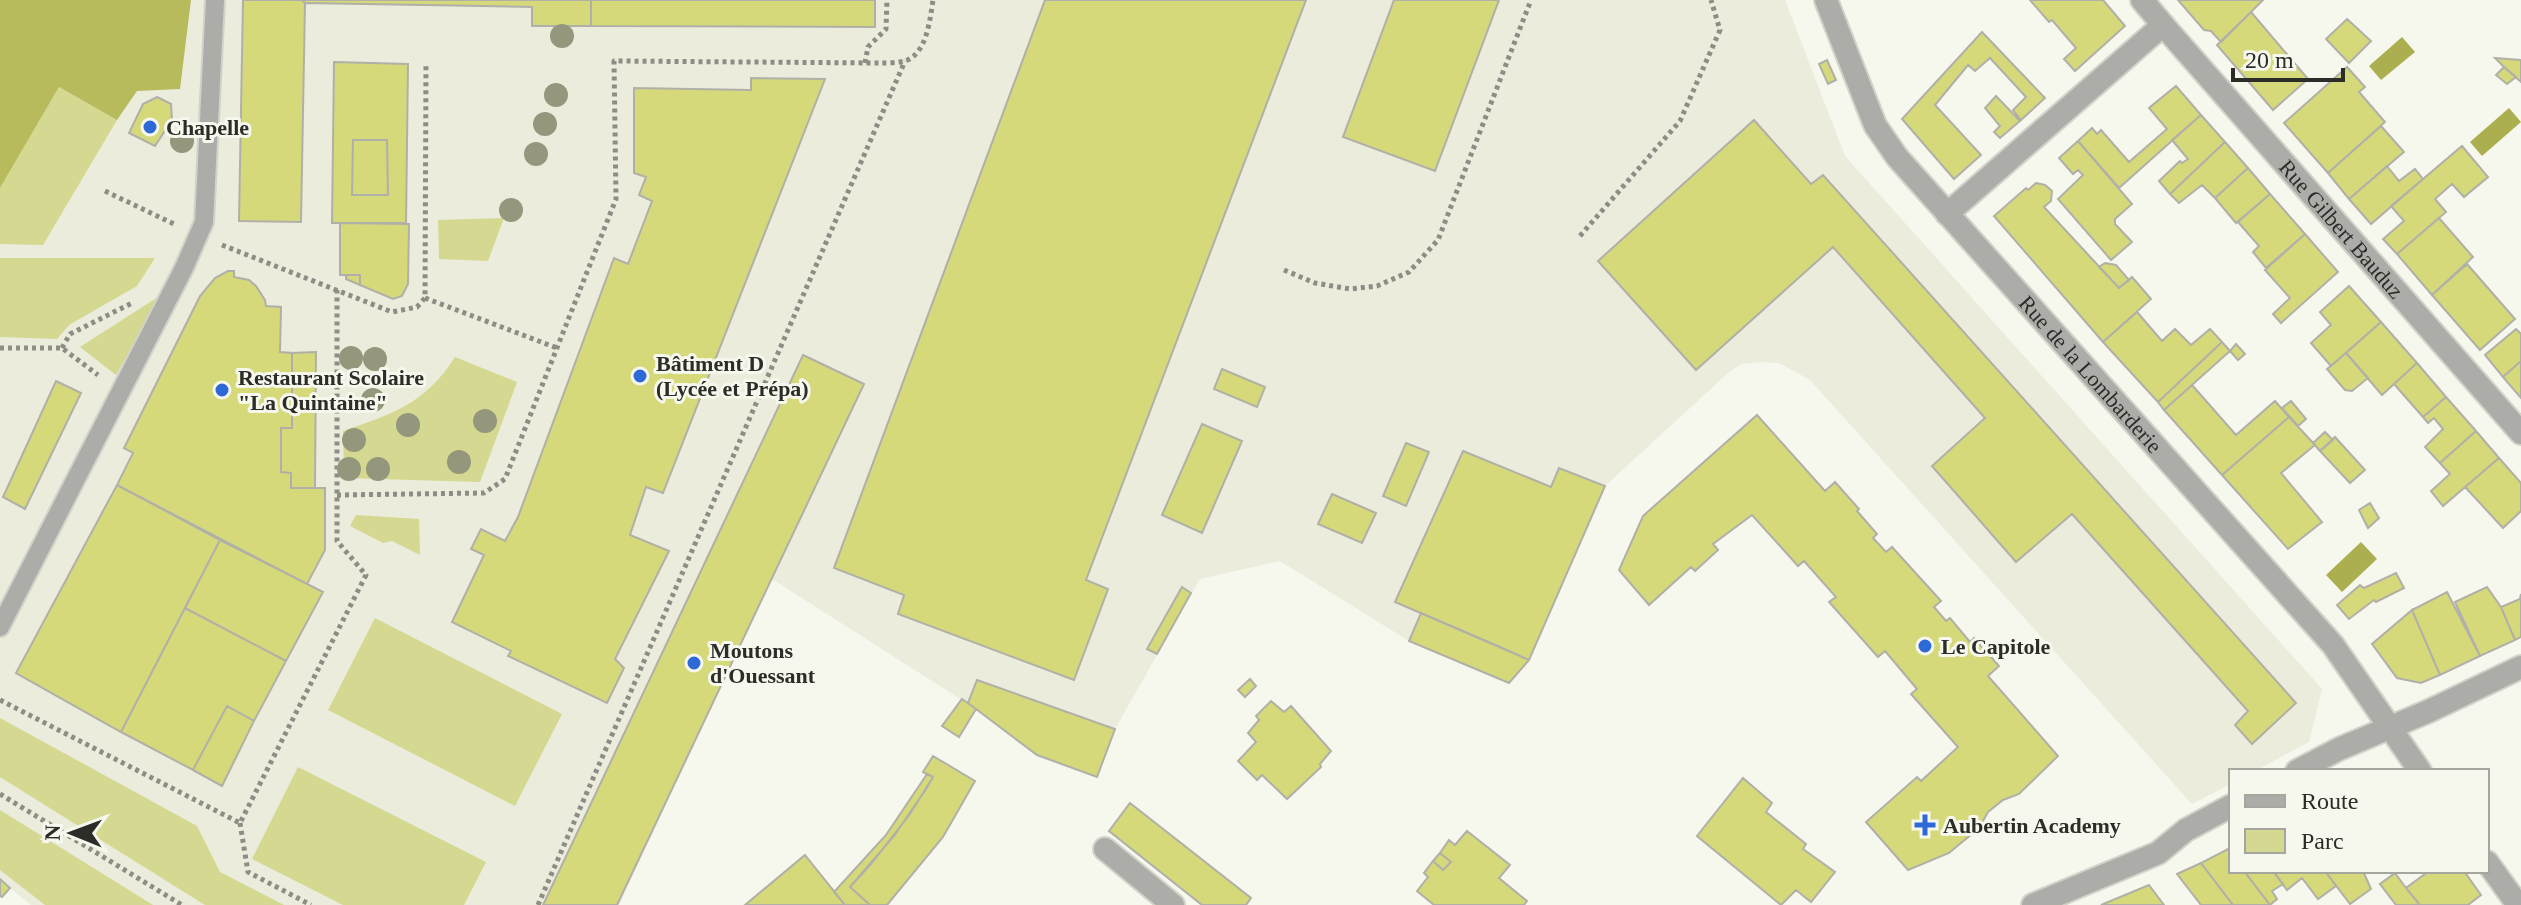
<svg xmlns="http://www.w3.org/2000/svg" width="2521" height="905" font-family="Georgia,serif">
<rect width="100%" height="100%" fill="#f6f7ed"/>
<path fill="#ebecdc" d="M0,0h1785l60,156 477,533 -13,53 -54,29h-24v13l-39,20 -382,-424 -31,-17 -19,-1 -19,2 -13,9 -123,113 -76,174 -20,23 -100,-42 -129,-80 -80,18 -85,150 -18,48 -121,-68 -204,-130 -153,326h-588l-31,-25z"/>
<path fill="#d4d890" d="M59,87l58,33 -74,125 -43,-1v-56z
M504,218l-16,43 -49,-2 -1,-39z
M0,258h155l-18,28 -68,39 -12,14 -57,-2z
M161,295l-45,80 -36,-28z
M455,357l62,25 -37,100 -136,-4 -1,-47c50,-17 83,-28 112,-74z
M356,515l63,4 1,36 -28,-14 -9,2 -33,-17z
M375,618l187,96 -47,92 -187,-96z
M0,718l197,108 23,46 64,33h-79l-205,-128z
M298,767l188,95 -22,43h-121l-91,-46z
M0,810l153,95h-108l-45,-35z"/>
<path fill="#b8bb5c" d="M0,0h191l-11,89 -43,2 -20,29 -58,-33 -59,101z"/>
<path fill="#acaf50" d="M2402,37l13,15 -34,28 -12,-14z
M2509,108l12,14 -39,34 -12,-14z
M2361,542l16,17 -35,33 -16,-17z"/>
<path fill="#d5d97a" stroke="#b0b0a8" stroke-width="2" fill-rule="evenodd" d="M243,0h59l3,3 -4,219 -62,-1z
M302,0h289v26h-59v-19l-227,-4z
M591,0h284v27l-284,-1z
M1045,0h261l-220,580 22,9 -34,91 -176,-66 6,-19 -70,-27z
M1394,0h105l-64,171 -92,-34z
M2030,0h73l22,26 -50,45 -11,-12 12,-11 -24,-28 -3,2z
M2178,0h85l-42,42 -10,-11 -7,-1z
M2251,12l57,67 -35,31 -56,-65z
M2347,19l24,22 -22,22 -23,-24z
M1982,32l63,66 -24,22 -8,-10 13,-13 -36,-39 -15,13 -7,-6 -33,40 46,50 -27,24 -52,-60z
M2495,58l26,2v22l-17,-15z
M1827,60l9,20 -8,4 -9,-20z
M334,62l74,2 -2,159h-74zM353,140h34l1,55h-36z
M2347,67l18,20 -6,5 26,30 -57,51 -44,-50z
M2504,67l12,10 -9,7 -11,-9z
M751,78l74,1 -162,414 -17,-6 -16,48 39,16 -54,108 9,9 -17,35 -99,-47 3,-5 -59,-29 32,-67 -13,-6 10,-20 24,12 13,-24 96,-259 14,6 24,-63 -13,-6 7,-18 -12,-4v-85l117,2z
M2176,86l25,29 -82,73 -41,-47 14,-13 5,6 4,-4 28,32 38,-33 -18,-21z
M1996,96l24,25 -20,17 -6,-6 6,-6 -15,-18z
M157,97l14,7 1,16 -17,26 -26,-13 14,-29z
M2201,115l24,27 -55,52 -11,-13 21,-20 2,2 6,-4 -16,-19z
M1754,120l57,64 12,-9 473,528 -44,41 -17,-19 13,-14 -176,-197 -56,48 -84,-96 53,-48 -152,-171 -137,123 -98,-109z
M2381,126l23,26 -55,47 -21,-26z
M353,140h34l1,55h-36z
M2078,141l54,63 -17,15v5l17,18 -21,18 -53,-61 25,-24 -5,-5 -5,4 -14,-16z
M2225,142l23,26 -33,30 -13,-13 -23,18 -9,-9z
M2462,146l26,31 -24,20 -12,-13 -17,15 11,13 -49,42 -14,-15 21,-18 -13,-15z
M2387,166l12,15 16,-12 8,10 -52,45 -22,-25z
M2248,168l22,26 -34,29 -21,-25z
M2036,183l9,2 7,6 -1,10 -7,6 75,81 13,-11 19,22 -48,43 -109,-126 32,-28 2,2z
M2270,194l35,40 -39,34 -13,-16 6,-6 -21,-24z
M2439,218l34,39 -41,38 -35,-41z
M340,223l69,1 -1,60 -6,12 -9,3 -33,-14v-10h-20z
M2305,234l33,38 -57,51 -8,-9 17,-16 -25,-28z
M2105,263l11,2 13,15 -10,8 -20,-21z
M2467,264l48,55 -35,31 -48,-55z
M228,271h6v6l15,3 7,6 9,14 1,6 15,1 -1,45 12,1v75h-11v44l10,1v15h34v62l-18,34 -190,-99 16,-32 -9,-5 76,-152 15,-18z
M346,275h14v10l-14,-6z
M2349,286l32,36 -50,44 -20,-23 20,-18 -11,-13z
M2137,312l25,29 13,-12 16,16 19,-16 12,13 -64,60 -55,-60z
M2381,322l36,41 -35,32 -36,-42z
M2516,329l5,5v27l-18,16 -18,-22z
M2222,342l8,9 -66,59 -6,-8z
M2236,344l9,10 -7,6 -8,-9z
M316,352l-1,136h-24v-15l-10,-1v-44h11v-75z
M2346,353l22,25 -16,13 -7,-1 -18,-21z
M803,355l61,29 -247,521h-74z
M2521,361v37l-18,-21z
M2417,363l29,34 -23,20 -29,-33z
M1222,369l43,18 -8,20 -43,-18z
M56,381l25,12 -56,116 -22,-12z
M2192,385l44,50 39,-34 14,16 -67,58 -58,-65z
M2446,397l30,34 -36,32 -15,-16 18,-18 -9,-11 -6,5 -5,-6z
M2291,401l15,18 -8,7 -16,-18z
M1757,415l68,76 10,-9 24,27 -2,2 20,23 -4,4 13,14 6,-5 49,54 -7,6 12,14 4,-3 20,24 4,-4 25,28 -11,10 70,80 -39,38 -16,6 -15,12 -9,16 -30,25 -41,17 -42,-48 51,-45 4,4 37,-34 -47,-53 6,-5 -32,-38 -7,6 -49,-55 7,-5 -32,-36 -6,5 -46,-51 -39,29 5,6 -23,21 -4,-4 -42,38 -30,-35 24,-54z
M2289,417l26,28 -34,28 41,49 -34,27 -66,-74z
M1202,424l40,17 -40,92 -40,-18z
M2476,431l23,27 -56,48 -12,-15 19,-17 -10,-11z
M2325,432l8,8 -13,11 -7,-8z
M2335,437l30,33 -15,13 -30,-32z
M1406,443l23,9 -23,54 -23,-10z
M1463,451l88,36 8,-19 46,18 -76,174 -134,-58z
M2499,458l22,25v28l-18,17 -38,-41z
M117,485l103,55 -99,192 -105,-59z
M1332,494l44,19 -14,30 -44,-19z
M2370,503l9,15 -11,10 -9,-18z
M220,540l103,52 -37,69 -101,-53z
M2396,573l8,15 -28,14 -2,-2 -25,19 -12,-14 23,-20 4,3z
M1182,587l9,6 -34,61 -10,-5z
M2487,587l14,20 14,33 -35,16 -25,-54z
M2447,592l33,64 -40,19 -28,-65z
M2521,594v43l-6,3 -14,-33 19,-8z
M185,608l101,53 -32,60 -27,-15 -34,64 -72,-38z
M2412,610l28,65 -19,8 -24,-5 -25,-34z
M1421,613l79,34 29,13 -20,23 -100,-42z
M1250,679l6,7 -11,11 -7,-7z
M977,680l138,49 -18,48 -60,-22 -69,-52z
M962,699l14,10 -17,28 -17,-11z
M1271,701l13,11 7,-6 40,45 -11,13 1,3 -34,32 -25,-24 -5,5 -19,-19 18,-19 -8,-9 11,-13 -3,-4z
M227,706l27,15 -32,65 -29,-16z
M933,756l42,25 -32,56 -56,68h-17l-20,-18 44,-51 32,-47 7,-12 -10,-5z
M927,774l6,3 -23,37 -39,50 -21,23 20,18h-25l-11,-13 52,-57z
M1743,778l29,25 -6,9 40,32 -3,5 32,23 -24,30 -15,-12 -15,15 -84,-69z
M1130,803l121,95 -5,7h-44l-93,-74z
M1467,831l43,34 -11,13 28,23 -3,4h-90l-17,-14 11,-14 -4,-4 9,-12 10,9 8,-8 -11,-9 9,-13 6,5z
M2228,849l3,4v18h13l26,34h-37l-32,-42z
M1440,853l11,9 -8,8 -10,-9z
M805,855l40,50h-100z
M2201,863l32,42h-32l-24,-31z
M2244,871h29l10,13 -11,7 5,8 -7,6z
M2273,871h52l11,15 -18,13 -16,-21 -15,12z
M2325,871h38l8,18 -21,15z
M2429,871h35l17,24 -13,10h-48l-14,-17z
M2395,873l11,15 14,17h-24l-16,-21z
M0,879l10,9 -8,9 -2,-1z
M2149,885l15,20h-63z"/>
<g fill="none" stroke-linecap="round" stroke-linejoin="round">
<g stroke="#d2d2ca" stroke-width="22">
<path id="service" d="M0,627l184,-359 20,-46 11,-222"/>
</g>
<g stroke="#d2d2ca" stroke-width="26">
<g id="minor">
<path id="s1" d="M1826,0l49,125 22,32 436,488 87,126"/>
<path d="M2142,0l21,25"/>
<path id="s2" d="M1947,214l216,-189 358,408"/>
<path d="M2297,771l42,-22 90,-38 92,-44"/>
<path d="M1105,849l68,56"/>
<path d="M2487,862l31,43"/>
<path d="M2033,905l125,-52 28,-23 45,-24"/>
</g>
</g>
<path stroke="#8d8d86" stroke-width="5" stroke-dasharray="4 4" stroke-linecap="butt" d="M865,63l3,-16 18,-18 1,-29
M105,191l71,34
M1580,236l100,-115 40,-91 -9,-30
M222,245l170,67 25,-5 8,-9 1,-233
M1284,270l31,13 35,6 27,-3 32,-14 29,-32 93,-240
M425,298l132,50
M0,348h62l36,27
M62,348l8,-14 64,-32
M337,495l147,-2 21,-14 111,-280 -2,-138 265,2c8,0 18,0 26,-2 22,-7 25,-42 28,-61
M0,700l240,123 126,-248 -29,-34v-251
M0,794l182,111
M240,823l8,49 63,33
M538,905l367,-844"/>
<use href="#service" stroke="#acaca9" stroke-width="18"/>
<use href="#minor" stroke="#acaca9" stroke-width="22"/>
</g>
<g fill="#95977c">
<circle cx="562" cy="36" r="12"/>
<circle cx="556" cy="95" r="12"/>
<circle cx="545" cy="124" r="12"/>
<circle cx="182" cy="141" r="12"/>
<circle cx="536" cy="154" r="12"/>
<circle cx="511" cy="210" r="12"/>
<circle cx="351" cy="358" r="12"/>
<circle cx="375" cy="359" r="12"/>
<circle cx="373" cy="400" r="12"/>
<circle cx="485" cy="421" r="12"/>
<circle cx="408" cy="425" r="12"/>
<circle cx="354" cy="440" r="12"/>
<circle cx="459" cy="462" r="12"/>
<circle cx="349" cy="469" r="12"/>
<circle cx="378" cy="469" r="12"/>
</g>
<g fill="#2d6ad8" stroke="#f6f7ed" stroke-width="3">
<circle cx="150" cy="127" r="8"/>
<circle cx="640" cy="376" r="8"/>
<circle cx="222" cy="390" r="8"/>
<circle cx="1925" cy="646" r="8"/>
<circle cx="694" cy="663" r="8"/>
<path d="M1921 813h8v8h8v8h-8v8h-8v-8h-8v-8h8z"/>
</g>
<g text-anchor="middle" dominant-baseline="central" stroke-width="6" stroke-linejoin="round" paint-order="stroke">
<g font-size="22" font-weight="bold" fill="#2c2c28" stroke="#f6f7ed" text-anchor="start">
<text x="166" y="127">Chapelle</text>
<text x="656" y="363">Bâtiment D<tspan x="656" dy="25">(Lycée et Prépa)</tspan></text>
<text x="238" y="377">Restaurant Scolaire<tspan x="238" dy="25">"La Quintaine"</tspan></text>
<text x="1941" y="646">Le Capitole</text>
<text x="710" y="650">Moutons<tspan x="710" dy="25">d'Ouessant</tspan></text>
<text x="1943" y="825">Aubertin Academy</text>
</g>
<g font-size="22" fill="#2c2c28" stroke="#f6f7ed">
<text stroke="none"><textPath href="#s2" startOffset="558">Rue Gilbert Bauduz</textPath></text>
<text stroke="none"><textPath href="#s1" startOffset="464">Rue de la Lombarderie</textPath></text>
</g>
</g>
<rect x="2229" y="769" width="260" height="104" fill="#f6f7ed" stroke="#a5a69e" stroke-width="2"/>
<rect x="2245" y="795" width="40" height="12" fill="#acaca9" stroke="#a5a69e" stroke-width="2"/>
<text x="2301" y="809" font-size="24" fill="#2c2c28">Route</text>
<rect x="2245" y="829" width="40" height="24" fill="#d4d890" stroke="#a5a69e" stroke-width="2"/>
<text x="2301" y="849" font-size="24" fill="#2c2c28">Parc</text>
<g transform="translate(72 833) rotate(271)" stroke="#f6f7ed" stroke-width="6" paint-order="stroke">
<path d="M0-6L14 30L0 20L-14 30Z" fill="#2c2c28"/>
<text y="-12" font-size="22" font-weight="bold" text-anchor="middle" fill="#2c2c28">N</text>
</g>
<path d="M2233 68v12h110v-12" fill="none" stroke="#2c2c28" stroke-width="4"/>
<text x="2245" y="68" font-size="24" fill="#2c2c28" stroke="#f6f7ed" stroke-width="6" paint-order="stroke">20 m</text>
</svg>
